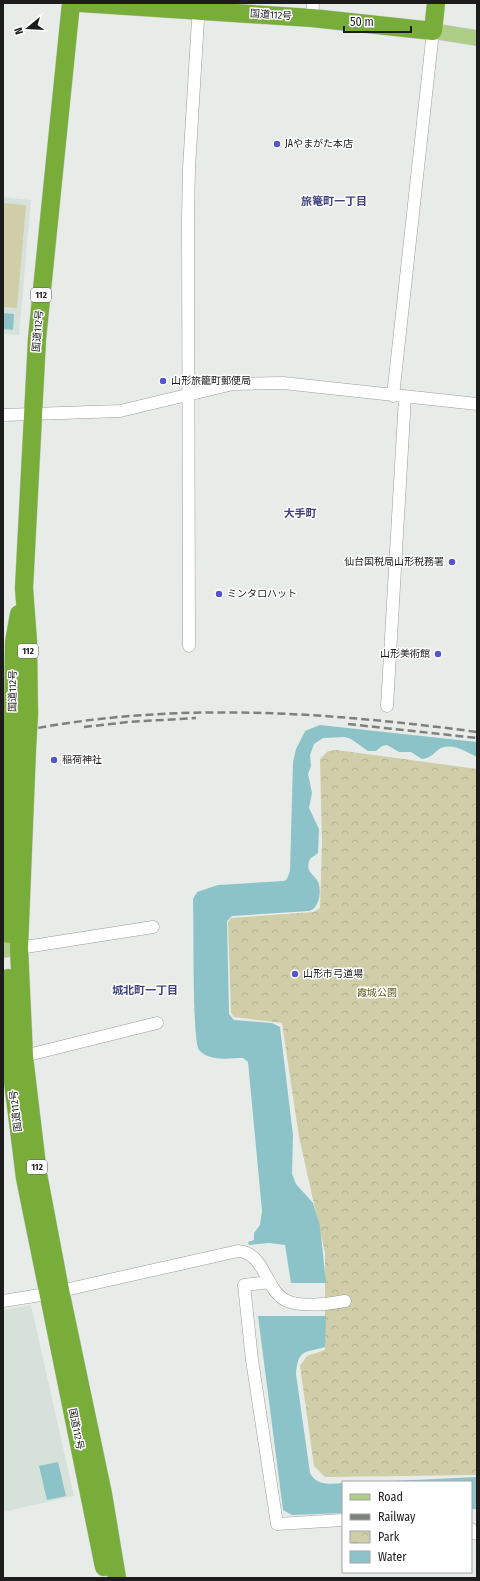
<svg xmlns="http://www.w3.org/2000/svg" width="480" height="1581" font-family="'Fira Sans Condensed','Noto Sans JP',sans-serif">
<defs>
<pattern id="park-crowns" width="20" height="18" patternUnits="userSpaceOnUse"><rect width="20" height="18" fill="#d0cea9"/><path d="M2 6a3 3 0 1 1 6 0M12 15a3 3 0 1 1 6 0" fill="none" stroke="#b2b091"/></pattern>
</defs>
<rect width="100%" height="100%" fill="#e8ece9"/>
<path fill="#d6e1da" d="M3,197l28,3 -12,135 -16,-1z
M31,1305l43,191 -71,16v-202z"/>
<path fill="#d0cea9" d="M3,203l23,2 -9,103 -14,-1z"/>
<path fill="url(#park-crowns)" d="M337,750l140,19v706l-152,2 -11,-11 -14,-100 7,-10 18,-6v-97l-26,-116 -17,-114 -48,-6 -3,-4 -3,-91 3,-4 83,-6 6,-4 2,-66 -2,-83 8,-8z"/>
<path fill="#8cc3c9" d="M3,313l11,1 -1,16 -10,-1z
M320,725l157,17v15c-11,-5 -27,-16 -39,-7 -6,5 -8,8 -16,9l-11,-7h-12l-12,-7 -5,1 -6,5h-8l-17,-12 -6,-2 -22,1 -9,6 -4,11 1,11 -3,8 4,19 -3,15 10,21 -1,24 -8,6c-6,15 6,15 9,25 2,10 0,24 -10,27l-77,5 -5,5 2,93 5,6 38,3 8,4 13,108 -1,39 4,10 17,19 7,23 6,57h-35l-6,-38 -16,-2 -20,2 -1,-3 6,-2v-7l6,-8 2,-14 -14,-149 -5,-4c-14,0 -33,4 -44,-8 -7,-8 -5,-131 -6,-151l4,-7 21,-7 66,-4 3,-2 3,-8 3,-109 3,-13 9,-18z
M258,1316h68l-1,31c-22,6 -27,3 -29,27l14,99c7,13 20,11 33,10v30l-51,2 -9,-5z
M58,1462l8,34 -19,4 -8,-34z
M477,1477v32h-6v-27h-100z"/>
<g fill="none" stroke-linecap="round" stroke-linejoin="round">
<g stroke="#999d9a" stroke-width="13">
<path id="minor" d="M312,18l1,-15
M393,396l40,-365
M3,415l117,-4 113,-27 50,-1 194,21
M189,646l-1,-429 1,-49 10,-165
M387,706l18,-309
M19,948l134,-21
M24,1056l133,-33
M270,1282l-26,3 8,75 25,164 66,-4
M3,1301l44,-7 191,-43c28,2 26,39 49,50 16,6 42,3 58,0
M471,1529l2,4 4,1"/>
</g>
<g stroke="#c8c9c8" stroke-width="16">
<path id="major" d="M433,31l44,7
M3,950l16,-2"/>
</g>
<g stroke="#c8c9c8" stroke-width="19">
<path id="highway" d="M81,3l231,15 121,13 3,-28
M29,714l-1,-72 -4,-54 13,-249 34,-336
M13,716l1,-74 5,-28
M27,749l-8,199 5,108 14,118 22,116 43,204 14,84
M8,934v-87l3,-95
M8,978l2,80 15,120 79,389"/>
</g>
<use href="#minor" stroke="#fff" stroke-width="12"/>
<use href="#major" stroke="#aece88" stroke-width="15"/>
<use href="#highway" stroke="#78ad39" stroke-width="18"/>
<path stroke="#7e807e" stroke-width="2.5" stroke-dasharray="8 4" stroke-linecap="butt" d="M348,724l129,14
M84,727l44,-5 68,-4
M3,735c156,-35 317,-24 474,-3"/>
<g stroke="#c8c9c8" stroke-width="19" stroke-linecap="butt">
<path id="highway-bridge" d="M27,749l2,-35
M11,752l2,-36"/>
</g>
<use href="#highway-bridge" stroke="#78ad39" stroke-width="18"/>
</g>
<g fill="#5854cc" stroke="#fff" stroke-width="1.5">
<circle cx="277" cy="144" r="4"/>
<circle cx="163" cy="381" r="4"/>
<circle cx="452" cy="562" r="4"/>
<circle cx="219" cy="594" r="4"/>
<circle cx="438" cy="654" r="4"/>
<circle cx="54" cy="760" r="4"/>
<circle cx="295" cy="974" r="4"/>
</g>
<g text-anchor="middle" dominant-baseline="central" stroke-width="3" stroke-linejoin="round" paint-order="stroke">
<g fill="#fff" stroke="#5f605f" stroke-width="1">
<rect x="31" y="288" width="20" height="14" rx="3"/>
<rect x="18" y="644" width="20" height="14" rx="3"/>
<rect x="27" y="1160" width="20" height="14" rx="3"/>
</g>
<g font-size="9" font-weight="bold" fill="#1b1c1b">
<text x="41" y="295">112</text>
<text x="28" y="651">112</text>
<text x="37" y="1167">112</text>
</g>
<g font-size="10" fill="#1b1c1b" stroke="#fff">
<text transform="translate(271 15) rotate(4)">国道112号</text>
<text transform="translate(38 331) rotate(-85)">国道112号</text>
<text transform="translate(13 691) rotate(-89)">国道112号</text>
<text transform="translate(16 1111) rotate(-97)">国道112号</text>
<text transform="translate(76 1429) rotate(79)">国道112号</text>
</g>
<g font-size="10" fill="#1b1c1b" stroke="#fff" text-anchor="start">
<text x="285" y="144">JAやまがた本店</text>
<text x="171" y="381">山形旅籠町郵便局</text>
<text x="444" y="562" text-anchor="end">仙台国税局山形税務署</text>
<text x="227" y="594">ミンタロハット</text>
<text x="430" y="654" text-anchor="end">山形美術館</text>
<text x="62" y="760">稲荷神社</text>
<text x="303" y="974">山形市弓道場</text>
</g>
<g font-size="10" fill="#5e5a15" stroke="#fff">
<text x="377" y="993">霞城公園</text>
</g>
<g font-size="11" font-weight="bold" fill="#3f417e" stroke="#fff">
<text x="334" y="201">旅篭町一丁目</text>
<text x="300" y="513">大手町</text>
<text x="145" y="990">城北町一丁目</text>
</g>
</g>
<rect width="480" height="1581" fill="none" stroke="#1b1c1b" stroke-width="8"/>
<rect x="342" y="1481" width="130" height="92" fill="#ffffff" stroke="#a4a4a4"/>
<rect x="350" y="1494" width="20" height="6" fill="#aece88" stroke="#a4a4a4"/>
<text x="378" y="1501" font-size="12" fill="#1b1c1b">Road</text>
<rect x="350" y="1514" width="20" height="6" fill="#7e807e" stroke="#a4a4a4"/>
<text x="378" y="1521" font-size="12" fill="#1b1c1b">Railway</text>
<rect x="350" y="1531" width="20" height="12" fill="url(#park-crowns)" stroke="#a4a4a4"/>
<text x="378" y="1541" font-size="12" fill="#1b1c1b">Park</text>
<rect x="350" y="1551" width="20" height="12" fill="#8cc3c9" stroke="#a4a4a4"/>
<text x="378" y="1561" font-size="12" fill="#1b1c1b">Water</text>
<g transform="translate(28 28) rotate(252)" stroke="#ffffff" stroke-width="3" paint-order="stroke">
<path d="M0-3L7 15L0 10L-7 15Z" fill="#1b1c1b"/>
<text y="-6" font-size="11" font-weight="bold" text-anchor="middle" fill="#1b1c1b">N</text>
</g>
<path d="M344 26v6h67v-6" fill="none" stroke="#1b1c1b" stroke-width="2"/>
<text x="350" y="26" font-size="12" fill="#1b1c1b" stroke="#ffffff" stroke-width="3" paint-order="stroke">50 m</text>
</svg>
